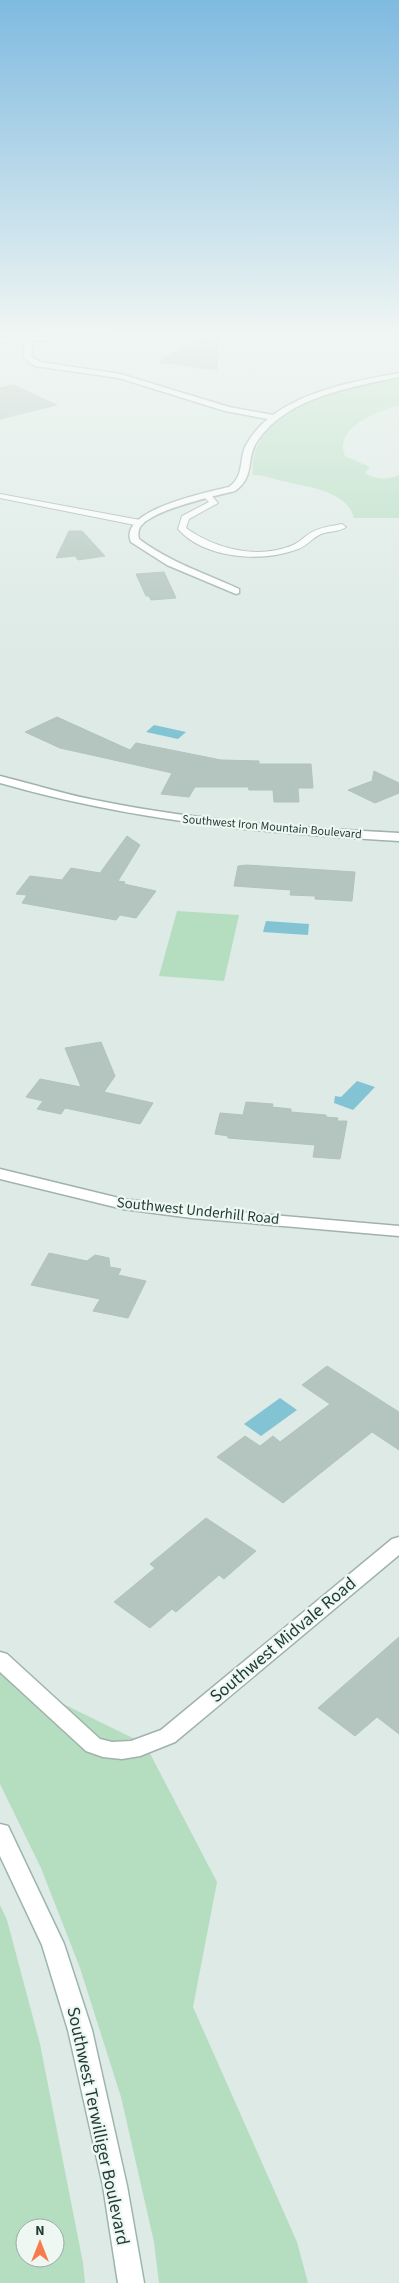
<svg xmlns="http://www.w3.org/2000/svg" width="399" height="2283" font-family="'Source Sans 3',sans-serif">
<rect width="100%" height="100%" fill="#ddeae5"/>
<path fill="#b5ddc0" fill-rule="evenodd" d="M399,378v27c-20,6 -66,22 -54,51l25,11 -5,6c11,7 23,7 34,2v43h-45c-7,-28 -48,-31 -71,-37 -11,-2 -18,-6 -30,-6 -7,-67 98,-89 146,-97z
M177,911l62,4 -15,66 -65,-5z
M0,1673l145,71 72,138 -24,125 104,235 11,41h-149l-5,-41 -33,-145 -41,-129 -39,-100 -41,-84z
M0,1905l7,15 33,124 43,219 2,20h-85zM25,2228h30v30h-30z"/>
<path fill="#82c4d3" d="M154,725l32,7 -8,7 -32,-7z
M266,921l43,3 -1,11 -45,-3z
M357,1081l18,6 -22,23 -19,-7 1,-7 6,1z
M280,1398l17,12 -36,26 -17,-12z"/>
<path fill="#b3c5be" stroke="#b0c4bc" d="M201,337l18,2 -2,31 -59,-8z
M13,385l14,6 30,14 -57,14v-31z
M69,531h13l23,25 -27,4 -3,-4 -19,2z
M164,572l12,26 -25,2 -2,-4h-3l-10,-22z
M57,717l73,33 6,-7 85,17 38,1v3h52l2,24h-15l1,14h-25l-1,-12h-24l-1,-3h-53l-6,10 -28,-3 11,-21 -112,-25 -35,-16z
M374,771l25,12v10l-24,10 -27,-13 24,-9z
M127,836l13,9 -22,36 7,1 -1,2 32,7 -20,27 -16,-3 -4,5 -94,-17 5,-8 -11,-1 14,-18 32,4 9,-12 29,5z
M247,865l108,7 -3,29 -37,-2v-3l-25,-1 1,-5 -57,-4 4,-20z
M101,1042l14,34 -11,16 49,11 -13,21 -75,-16 -4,6 -24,-5 6,-8 -17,-4 14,-18 41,8 -16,-39z
M246,1102l27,2 -1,3 19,2v3l35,3v2l12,1 -1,3h10l-7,38 -27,-2 2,-12 -87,-7v-2l-13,-2 5,-21 23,2z
M49,1253l38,8 8,-6 14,3 1,9 11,2 -3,6 28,6 -18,37 -35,-7 7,-12 -69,-14z
M327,1366l72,46v38l-27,-18 -89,71 -66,-46 28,-21 15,10 13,-10 7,6 50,-38 -28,-19z
M206,1518l50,33 -32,28 -5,-4 -43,37 -4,-3 -22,19 -36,-26 41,-34 -5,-4z
M399,1637v97l-22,-17 -22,19 -37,-28z"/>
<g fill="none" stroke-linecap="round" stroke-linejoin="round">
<g stroke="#a0b2ac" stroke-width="2">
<path id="service" d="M0,494l140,26 4,3 -4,3 -140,-28z
M204,494h6l8,9 -29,16 -3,9c29,21 72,32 107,17 7,-3 12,-9 19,-13 9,-5 20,-6 30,-8l4,3c-6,5 -17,4 -25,7 -9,4 -14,12 -23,15 -36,14 -93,10 -120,-20l4,-13 27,-14 -6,-6z"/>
</g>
<g stroke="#a0b2ac" stroke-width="3">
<path id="minor" d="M57,336h52l-4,2 -77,3 5,7 -2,8 9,6 80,12 109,33 44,8c36,-26 84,-34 126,-42v4c-48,10 -111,20 -141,63 -13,18 -2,36 -23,51 -21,5 -84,19 -95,36 -2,4 -2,8 -1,12 30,23 66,34 100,50v4l-3,1 -69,-29 -36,-23c-14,-32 78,-50 98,-55 15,-11 10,-24 16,-40 5,-10 14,-21 23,-28l-43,-8 -106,-33 -84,-12 -12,-9 2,-9 -5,-7 -20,1v-4z
M0,776c33,8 66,19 100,25 99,20 199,27 299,32v8c-137,-8 -267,-20 -399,-58z
M0,1169l123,30 69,9 207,18v10l-207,-18 -69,-9 -123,-30z
M399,1537v18l-224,187 -35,14 -18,3 -19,-2 -17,-6 -86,-79v-20l7,2 93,85 12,3 19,-1 30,-11 231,-191z"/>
</g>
<g stroke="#9cb6ad" stroke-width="3">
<path id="secondary" d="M0,1824l8,2 56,118 28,86 35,156 17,97h-26l-15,-97 -35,-156 -26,-85 -42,-89z"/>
</g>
<use href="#service" fill="#fff" fill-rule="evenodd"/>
<use href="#minor" fill="#fff" fill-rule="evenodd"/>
<use href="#secondary" fill="#fff" fill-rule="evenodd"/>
</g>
<linearGradient id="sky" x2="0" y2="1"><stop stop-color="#7fbae0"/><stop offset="0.51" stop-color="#f0f6f3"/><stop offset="1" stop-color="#f0f6f3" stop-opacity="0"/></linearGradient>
<rect width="399" height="655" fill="url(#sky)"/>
<g text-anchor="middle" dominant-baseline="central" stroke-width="4.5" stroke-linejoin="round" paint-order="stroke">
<g font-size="12" fill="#1e3a33" stroke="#eef7f2">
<text transform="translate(272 827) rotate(5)">Southwest Iron Mountain Boulevard</text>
</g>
<g font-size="15" fill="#1e3a33" stroke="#eef7f2">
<text transform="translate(198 1211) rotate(6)">Southwest Underhill Road</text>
</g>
<g font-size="18" fill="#1e3a33" stroke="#eef7f2">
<text transform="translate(283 1640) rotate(-40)">Southwest Midvale Road</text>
<text transform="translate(98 2126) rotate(78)">Southwest Terwilliger Boulevard</text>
</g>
</g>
<g transform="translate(40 2243)"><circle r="24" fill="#eef7f2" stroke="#9baba6"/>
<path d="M0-4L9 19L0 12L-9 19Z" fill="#f87b4e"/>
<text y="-8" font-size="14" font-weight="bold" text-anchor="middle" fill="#1e3a33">N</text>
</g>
</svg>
